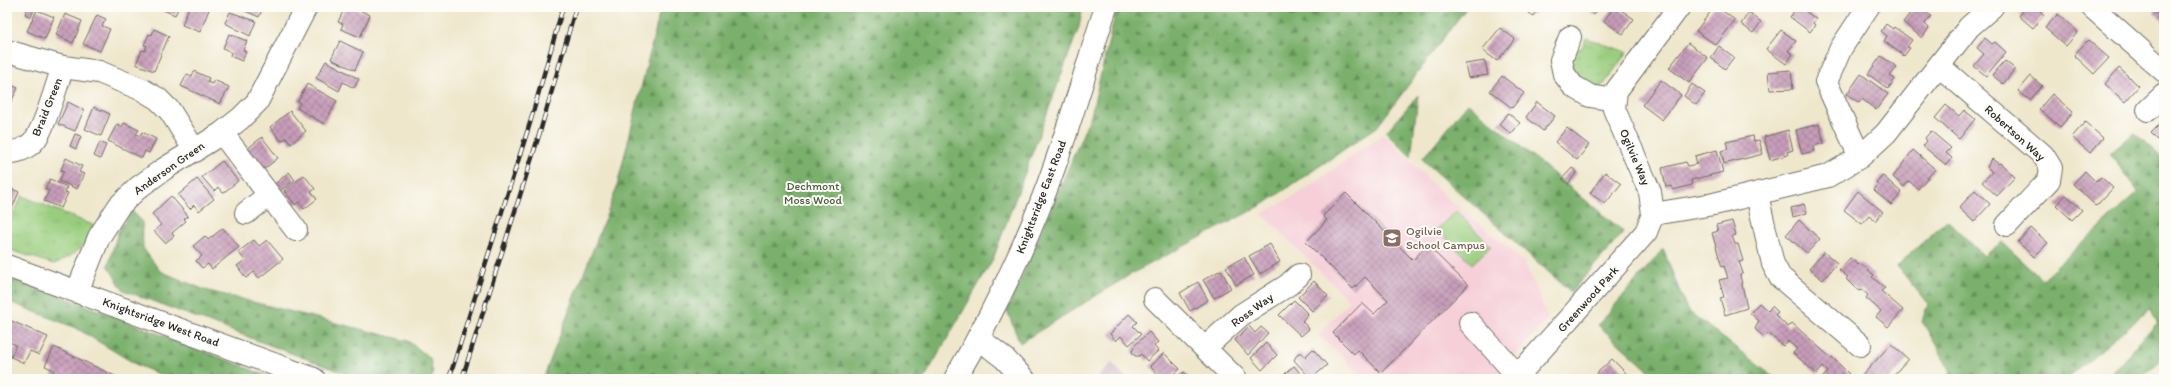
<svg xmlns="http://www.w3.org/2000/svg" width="2171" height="386" font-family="Itim,sans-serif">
<defs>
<pattern id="grass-tufts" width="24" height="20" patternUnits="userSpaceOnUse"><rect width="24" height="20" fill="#99cd7d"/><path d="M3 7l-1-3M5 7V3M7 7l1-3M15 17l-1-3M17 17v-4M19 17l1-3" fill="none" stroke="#84b06c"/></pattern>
<pattern id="forest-firs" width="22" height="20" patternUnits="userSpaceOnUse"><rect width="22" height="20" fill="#7ab06c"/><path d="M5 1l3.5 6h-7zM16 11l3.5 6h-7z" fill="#648f59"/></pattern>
<pattern id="building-cross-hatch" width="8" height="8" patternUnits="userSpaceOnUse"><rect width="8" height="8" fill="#c79db9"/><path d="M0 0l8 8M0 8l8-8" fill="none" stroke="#a28097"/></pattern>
</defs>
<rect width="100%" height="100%" fill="#fdfcf7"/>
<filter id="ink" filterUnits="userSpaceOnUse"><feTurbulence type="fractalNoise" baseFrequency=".025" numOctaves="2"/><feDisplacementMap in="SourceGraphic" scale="8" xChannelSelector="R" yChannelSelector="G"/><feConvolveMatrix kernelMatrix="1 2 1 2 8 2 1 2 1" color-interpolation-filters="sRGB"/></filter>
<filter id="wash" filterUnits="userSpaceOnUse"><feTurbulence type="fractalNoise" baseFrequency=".012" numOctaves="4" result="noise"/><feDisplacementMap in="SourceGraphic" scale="16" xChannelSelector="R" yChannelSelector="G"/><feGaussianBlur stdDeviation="0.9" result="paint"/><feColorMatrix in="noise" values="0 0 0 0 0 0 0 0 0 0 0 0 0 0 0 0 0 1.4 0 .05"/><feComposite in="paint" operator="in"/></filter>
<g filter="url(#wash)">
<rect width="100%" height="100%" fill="#efe7cc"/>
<path fill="#f6cfd9" d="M1383,134l69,69 6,2 67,58 23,55 -53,61h-131l-46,-45 32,-33 -88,-87 42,-24z"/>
<path fill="#d1bdcb" d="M1112,363l15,16h-32z"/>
<path fill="url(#grass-tufts)" stroke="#627c54" d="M1586,38l41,14 -25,35 -10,-1 -17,-9 -6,-23 5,-4 8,-2z
M22,196l73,30c-7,20 -21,30 -41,38l-47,-15v-21z"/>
<path fill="url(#forest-firs)" stroke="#526e4c" d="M661,7h422l-4,20 -86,232 -69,120h-381l73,-189z
M1117,7h350l-90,120 -113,77 -133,70 -111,69 -13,-32 84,-196z
M1418,95l-7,62 -25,-25z
M1468,103l156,129 -53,60 -149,-133z
M2135,133l29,27v199l-25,20h-32l50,-57 -7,-13 -84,70h-118l3,-8 -29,-50 6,-17 -31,-38 50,-46 37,36 18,-14 40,37 96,-87 -29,-39z
M132,211l10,10 1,27 17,23 45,19 203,51 22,17 3,16 -2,5h-71l-237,-89 -15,-24 10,-34z
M1663,249l24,61 89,69h-118l-60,-54z
M18,279l257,100h-104l-34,-14 -61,-37 -69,-27v-18z"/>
<path fill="#99cd7d" stroke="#627c54" d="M1456,211l35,35 -19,18 -35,-35z"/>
<g id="blocks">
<path fill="url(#building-cross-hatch)" d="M28,7h7l-4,10 -6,-3z
M156,7h23l-4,8z
M189,7h21l-10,25 -18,-7z
M242,7h21l-4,10 -18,-8z
M345,7h8l17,8 -10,22 -19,-8 2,-5 -5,-2z
M1521,7h19l-7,9z
M1584,7h16l-6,8z
M1614,7h3l17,12 -11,15 -19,-13z
M1714,7h3l18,13 -19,25 -20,-14z
M1797,7h3l16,12 -3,4 2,2 -5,7 -20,-15z
M1915,7h5l11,9 -6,8 4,4 -7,10 -19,-16z
M2026,7h18l-4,4 4,4 -11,13 -14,-12z
M2158,7h6v14l-10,-9z
M37,10l17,7 -9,22 -18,-8z
M230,12l26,9 -6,15 -25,-13z
M1749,12l12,10 -8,11 -12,-9z
M65,14l17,7 -9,22 -17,-8z
M2058,14l20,18 -12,14 -21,-18z
M97,15l9,4 -4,7 8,3 -10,22 -17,-7z
M1886,24l7,5 1,-2 18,13 -5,7 3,1 -6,8 -20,-15 3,-5 -6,-5z
M1500,28l15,11 -18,22 -15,-11z
M154,29l15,7 -15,35 -18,-7 6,-14 3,1 2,-5 -3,-1 5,-11 3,1z
M1781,30l15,11 -8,10 5,3 -7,10 -20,-15z
M229,34l18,7 -4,9 3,2 -4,9 -12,-5 1,-4 -8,-4z
M1985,38l7,6 3,-2 11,10 -20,24 -12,-10 10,-12 -7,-6z
M2088,40l21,18 -15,16 -20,-19z
M340,41l23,11 -8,18 -24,-11z
M1688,43l20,15 -19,25 -20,-15z
M1719,46l15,11 -9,12 -14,-11z
M1881,56l16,11 -7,9 5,3 -7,10 -20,-15z
M326,61l33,18 -5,9 -11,-6 -4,9 -23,-13z
M1485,61l3,14 -20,3 -3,-14z
M2005,61l10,8 -12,15 -11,-9z
M2119,68l20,18 -14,16 -20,-18z
M1791,70l2,19 -23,1 -2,-18z
M194,71l15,7 -2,4 5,2 2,-4 15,7 -9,17 -39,-18 6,-12 5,2z
M1861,74l27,20 -12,16 -14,-11 -3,4 -12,-9z
M1502,76l22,17 -12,15 -22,-17z
M2031,76l11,10 -12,14 -12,-9z
M1661,80l20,15 -19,25 -20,-15z
M7,83l11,5 -7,14 -4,-2z
M307,84l30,17 -13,23 -27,-16 3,-6 -2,-1z
M1692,84l13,9 -9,12 -12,-9z
M2052,94l21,18 -13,15 -21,-18z
M68,102l16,8 -9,21 -17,-7z
M1537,102l18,14 -12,15 -17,-14z
M1946,105l13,11 5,-6 11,9 -16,20 -24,-21z
M94,107l16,7 -9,22 -16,-7z
M290,111l16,20 -15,13 -5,-6 -5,3 -11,-14z
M1508,113l12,10 -9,11 -12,-10z
M2164,120v26l-13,-13z
M2085,122l18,16 -13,15 -18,-16z
M124,123l15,7 -3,4 4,2 2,-4 14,7 -7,14 -4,-2 -3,7 -34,-17 9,-17 5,3z
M1819,124l5,19 -11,3 1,5 -12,3 -6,-24z
M1567,128l22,17 -12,15 -22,-18z
M1788,130l5,20 -6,2 1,3 -18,5 -6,-23z
M1931,131l20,17 -5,5 6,5 -6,7 -23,-19 4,-5 -2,-3z
M75,134l6,2 -5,13 -6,-3z
M1753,136l1,5 5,-1 4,14 -39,10 -3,-13 7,-2 -2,-7z
M262,137l16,21 -15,12 -17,-20z
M100,142l6,3 -6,14 -6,-3z
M1717,150l6,22 -32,8 1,5 -19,5 -1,-4 -6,1 -4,-19 24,-6 2,4 9,-2 -2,-8z
M1913,150l22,19 -17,20 -9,-8 -5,6 -11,-10z
M66,158l16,8 -3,6 5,2 -7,15 -18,-8 5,-10 -3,-1z
M1992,159l7,5 1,-1 15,14 -18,19 -15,-14 10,-10 -5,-5z
M222,161l16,20 -15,12 -5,-6 -4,4 -12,-14z
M1572,168l5,4 -9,12 -6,-5z
M2085,171l11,11 5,-5 12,11 -17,18 -23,-22z
M289,172l6,8 -15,11 -5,-7z
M1605,172l16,12 -16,20 -15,-11z
M304,175l11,14 -4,3 6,7 -13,10 -6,-7 -3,3 -11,-14z
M1882,175l20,18 -11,12 -17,-15 4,-5 -2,-2z
M50,179l17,8 -2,5 3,1 -7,15 -17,-7 5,-10 -4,-2z
M197,179l17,20 -15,12 -5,-6 -4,4 -12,-14z
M7,187l12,5 -9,21 -3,-1z
M1975,190l15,14 -16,18 -15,-14z
M1858,191l25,21 -8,9 -6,-5 -7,8 -18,-14z
M1346,193l67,67 14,-15 41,40 -87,88 -23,-23 -4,4 -21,-21 29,-30 12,11 14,-14 -23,-23 -12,12 -47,-47 21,-22 -4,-4z
M2066,195l16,15 -10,10 -16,-15z
M171,196l17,20 -4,3 2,2 -14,12 2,3 -9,7 -11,-12 7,-6 -9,-11z
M1804,204l3,9 -14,4 -2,-9z
M1799,220l21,19 -13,14 -21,-18z
M1732,221l4,14 -4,1 3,8h3l5,17 -4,1 4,11 -3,2 7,33 -22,7 -5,-17 4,-1 -5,-17 9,-2 -4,-12 -2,1 -10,-34 6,-2 -2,-6z
M223,228l16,19 -27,22 -4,-5 -6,4 -6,-7 6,-5 -9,-10 12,-10 3,4z
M2031,228l17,15 -14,14 -16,-15z
M254,240l5,6 8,-6 16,19 -24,19 -5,-6 -8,6 -9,-12 8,-6 -7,-8z
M1270,244l10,18 -20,12 -11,-18z
M1824,252l13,11 -14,17 -14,-11z
M1244,257l10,18 -18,10 -10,-18z
M1850,258l8,7 2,-2 14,12 -2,2 13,11 -4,3 22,19 -15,17 -12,-10 5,-6 -15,-13 2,-3 -7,-6 -2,2 -6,-5 -7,-7 2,-2 -9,-7z
M1221,270l10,18 -17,10 -11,-18z
M1314,281l14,15 -16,15 -14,-14z
M1198,282l10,18 -18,11 -10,-18z
M1294,300l14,14 -6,7 7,8 -8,7 -22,-21z
M1759,303l9,8 4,-5 6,6 -3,3 13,12 4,-4 39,35 1,-1 17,17 -5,5h-23l7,-7 -5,-5 -6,7 -24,-21 4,-4 -9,-8 -5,5 -15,-13 -4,4 -9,-8 4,-8 -9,-8z
M1129,314l8,8 -4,4 8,8 -12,11 -8,-9 -5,5 -6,-7z
M7,319l41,18 -9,18 -9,-4 -6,12 -13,-6 5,-12 -9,-4z
M1249,326l6,7 6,-6 7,6 -20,22 -13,-15z
M1149,332l9,10 -4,4 4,5 -11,10 -6,-7 -2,2h-4l-3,-4 2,-6z
M1266,343l11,12 -15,15 -11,-12z
M1891,344l17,15 -18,20h-31z
M54,347l65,31 -1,1h-44l-6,-3 -1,3h-17l4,-9 -9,-4z
M1313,349l14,16 -16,14 -17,-19 4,-7h4l3,4z
M1164,353l16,16 -11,10h-8l-11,-13z
M1612,359l20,20h-29l-6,-6z
M1294,366l11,13h-26z
M1184,372l7,7h-15z"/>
</g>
</g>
<g filter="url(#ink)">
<use href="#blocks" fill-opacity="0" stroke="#706d63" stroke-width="1"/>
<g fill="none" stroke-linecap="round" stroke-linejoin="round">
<g stroke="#706d63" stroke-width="24">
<path id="minor" d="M2092,7l72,64
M1570,37l-9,23 3,14 9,12 17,10 25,4
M7,51l56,16 36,5 44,18 15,9 12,12 25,40
M1939,66l104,89 8,13 -2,12 -42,45
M2148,110l16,-15
M222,133l74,97
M7,152c12,1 25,-6 31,-17 11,-21 17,-46 25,-68
M1860,157l-34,-75 15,-34 27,-41
M1757,195l16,69 7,13 80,68
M246,213l23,-18
M1653,214l61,-10 114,-28 32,-19 26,-24 83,-106 23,-20
M7,266l307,113
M77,292l22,-55 20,-31 20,-19 25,-18 58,-36 19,-15 16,-16 49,-95
M1155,299l81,80
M1470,323l48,53
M978,338l26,20 20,21
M1206,347l35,-32 47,-30 11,-10
M955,379c40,-69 75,-141 101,-217 18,-51 33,-103 50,-155
M1515,379l131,-147 7,-18 -3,-22 -36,-83 2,-18 63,-84"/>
</g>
<use href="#minor" stroke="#fff" stroke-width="22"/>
<g stroke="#2b2b2b" stroke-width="4.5">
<path id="rail" d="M449,379l81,-256 33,-116
M462,379l78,-247 36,-125"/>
</g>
<use href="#rail" stroke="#fdfcf7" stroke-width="3" stroke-dasharray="9" stroke-linecap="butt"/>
</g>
</g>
<defs>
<g id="school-square" transform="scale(1)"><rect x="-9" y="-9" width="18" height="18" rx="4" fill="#8d6e63" stroke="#fdfcf7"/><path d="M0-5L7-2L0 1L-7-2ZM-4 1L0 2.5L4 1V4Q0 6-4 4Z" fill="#fff"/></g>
</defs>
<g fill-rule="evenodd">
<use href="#school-square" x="1392" y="238"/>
</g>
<g text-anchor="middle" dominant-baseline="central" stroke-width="4" stroke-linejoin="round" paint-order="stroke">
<g font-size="12" fill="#2b2b2b" stroke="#fdfcf7">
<text transform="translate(47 107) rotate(-68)">Braid Green</text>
<text transform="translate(2015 133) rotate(42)">Robertson Way</text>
<text transform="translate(1635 157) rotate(67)">Ogilvie Way</text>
<text transform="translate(169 168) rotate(-35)">Anderson Green</text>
<text transform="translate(1041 197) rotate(-69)">Knightsridge East Road</text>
<text transform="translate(1588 299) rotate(-48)">Greenwood Park</text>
<text transform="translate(1252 310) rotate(-36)">Ross Way</text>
<text transform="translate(161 322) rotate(20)">Knightsridge West Road</text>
</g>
<g font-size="12" fill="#4c5c44" stroke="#fdfcf7">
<text x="813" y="186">Dechmont<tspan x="813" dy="14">Moss Wood</tspan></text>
</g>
<g font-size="12" fill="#785e54" stroke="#fdfcf7" text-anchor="start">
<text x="1406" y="231">Ogilvie<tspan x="1406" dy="14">School Campus</tspan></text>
</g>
</g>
<rect width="2171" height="386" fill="none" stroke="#fdfcf7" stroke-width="24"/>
</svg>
